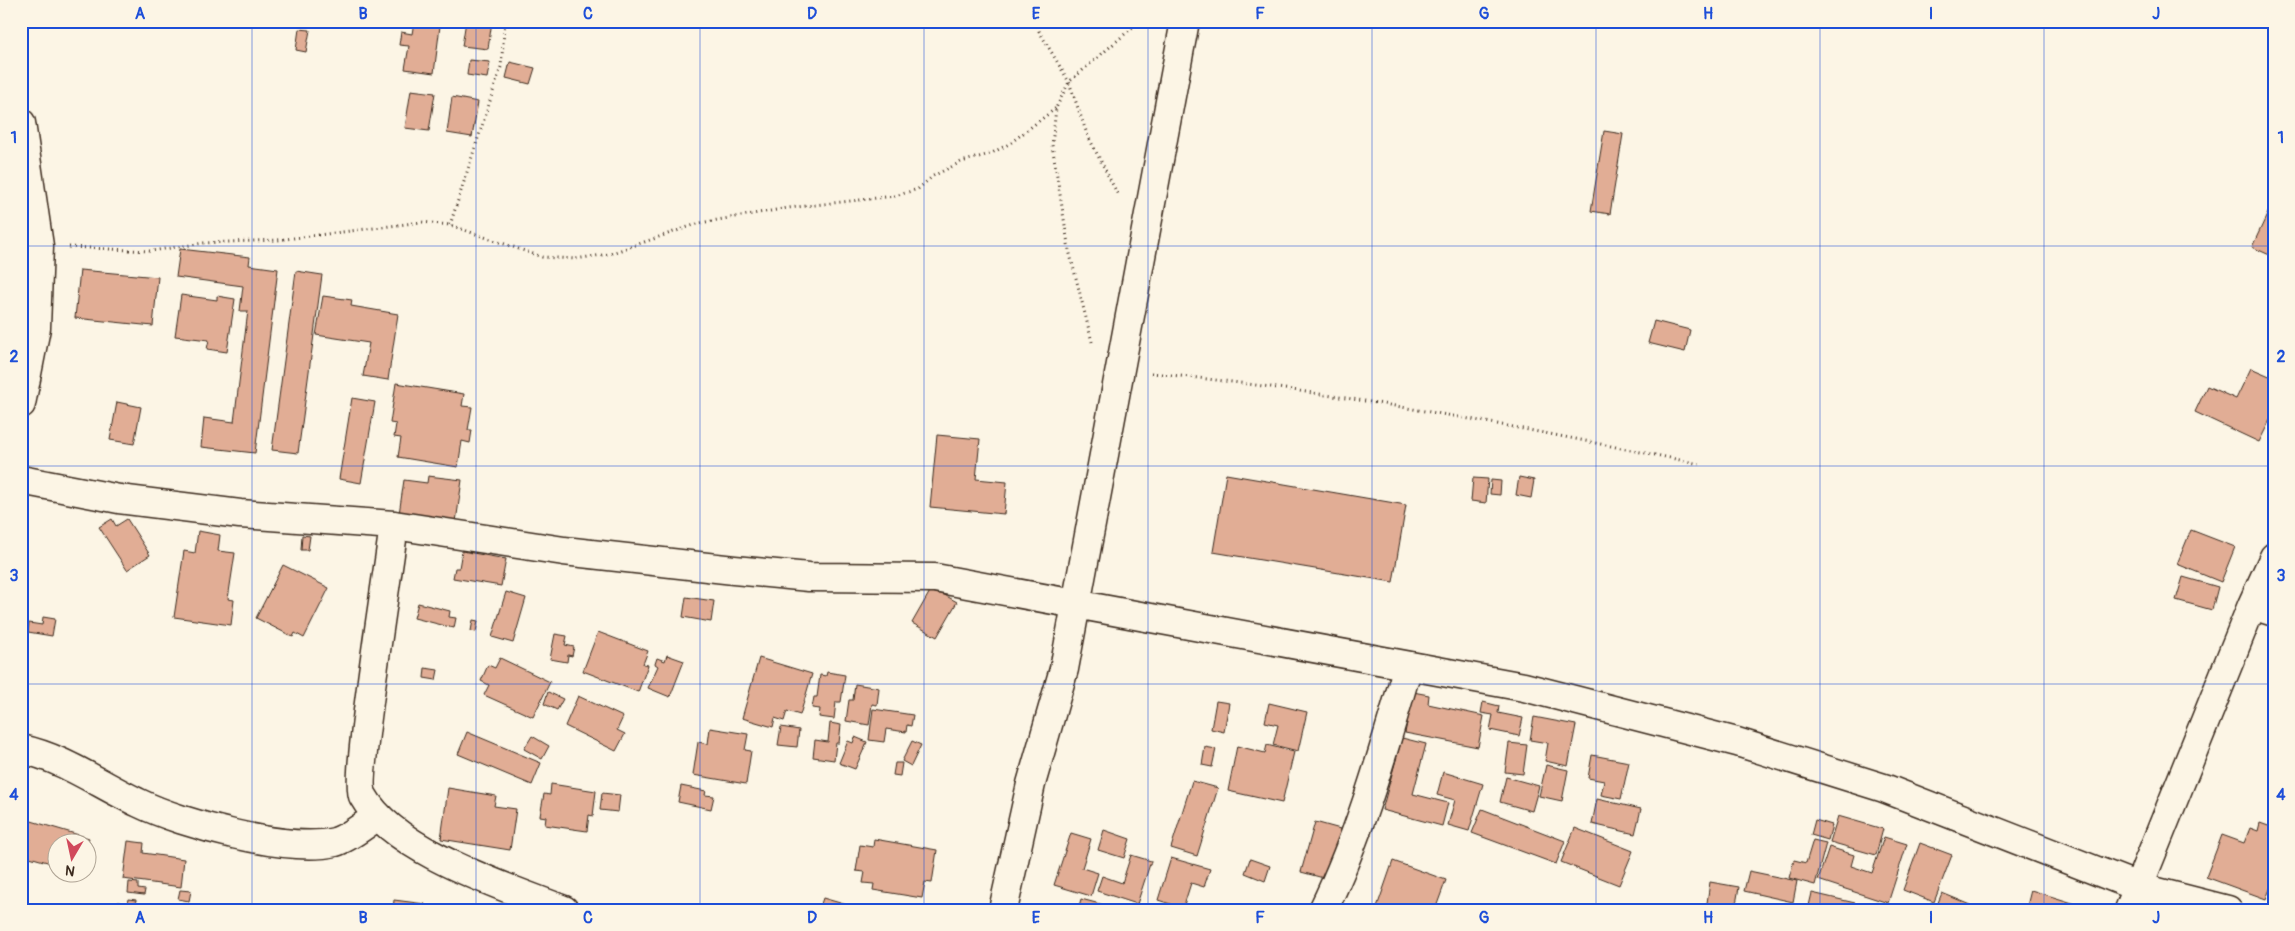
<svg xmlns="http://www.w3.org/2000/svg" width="2295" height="931" font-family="Pangolin,sans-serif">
<rect width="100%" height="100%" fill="#fcf5e5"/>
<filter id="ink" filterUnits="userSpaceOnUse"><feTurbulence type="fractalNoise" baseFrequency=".02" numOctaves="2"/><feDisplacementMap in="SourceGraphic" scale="10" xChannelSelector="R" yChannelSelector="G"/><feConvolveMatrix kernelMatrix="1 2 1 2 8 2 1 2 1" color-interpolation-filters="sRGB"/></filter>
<g filter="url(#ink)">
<path fill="#e1ad95" stroke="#3b2a1e" d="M466,21h26l-4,28 -26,-3z
M414,22l26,4 -6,47 -29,-4 4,-23 -10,-1 2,-13 11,2z
M299,29l11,1 -4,22 -10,-2z
M469,60l21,2 -3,16 -20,-3z
M510,62l25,6 -5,16 -24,-6z
M411,90l24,3 -6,38 -24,-3z
M452,97l26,5 -6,35 -25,-4z
M1604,131l19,3 -13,80 -19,-3z
M2273,202h1v55l-22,-10z
M180,249l70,8 -1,8 29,4 -23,184 -54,-6 3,-29 30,4 14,-111h-8l3,-25 -67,-9z
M80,270l78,7 -5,49 -78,-8z
M296,271l26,4 -24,178 -26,-3z
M181,295l36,5v-4l18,3 -8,53 -20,-3 2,-9 -34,-4z
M323,296l29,4 -1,6 47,8 -10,66 -25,-4 6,-33 -53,-8z
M1654,321l36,9 -5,22 -37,-9z
M2251,368l23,10 -3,17 3,1v16l-15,30 -64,-30 12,-26 29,13z
M396,383l68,11 -2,12 10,1 -4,23h4l-2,13 -8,-2 -4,26 -60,-10 3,-19 -7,-1 2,-13 -6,-1z
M352,398l23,4 -14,81 -22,-4z
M117,402l24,5 -7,37 -24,-4z
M937,435l43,4 -4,40 31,3 -3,32 -74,-7z
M1226,474l180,31 -13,77 -180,-30z
M428,476l34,4 -6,42 -57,-8 5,-34 23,3z
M1519,477l15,3 -3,18 -15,-3z
M1473,478l15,1 -2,24 -15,-2z
M1491,480l10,1 -1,14 -10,-1z
M112,519l4,7 11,-7 23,36 -23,15 -28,-43z
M2191,530l44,17 -14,35 -44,-18z
M198,531l22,4 -2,16 17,2 -7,46 6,1 -3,25 -57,-8 10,-66 11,2z
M302,535l8,1 -2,14h-7z
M462,551l44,8 -5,27 -48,-8 2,-10h4z
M283,565l46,23 -25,50 -9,-5 -2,4 -37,-19z
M2183,577l35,10 -6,23 -36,-10z
M932,588l25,14 -20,35 -25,-14z
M506,592l20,6 -13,45 -21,-6z
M686,597l28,4 -3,21 -28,-5z
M418,603l32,8 -1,6 7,1 -2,10 -40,-10z
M43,617l12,2 -3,17 -24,-4 1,-9 13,2z
M473,620l5,1 -2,11 -5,-1z
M598,632l50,19 -5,13 5,1 -10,27 -55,-21z
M555,634l12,2 -2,9 9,2 -2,9 -4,-1 -1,7 -17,-3z
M667,655l17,6 -14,36 -22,-9 10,-22 -3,-2 2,-6 8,3z
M500,658l50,24 -17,35 -49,-22 5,-10 -8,-4 7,-16 7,3z
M759,658l53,16 -12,41 -13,-4 -3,10 -9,-3 -2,9 -31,-9z
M425,668l13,2 -2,10 -12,-2z
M827,672l18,3 -4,27h-5l-2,17 -15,-2 1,-8 -8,-1 2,-11h3l3,-22 6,1z
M855,684l24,4 -2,17 -5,-1 -3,21 -23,-4 3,-21h4z
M548,692l15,7 -6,11 -13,-6z
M1413,692l16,3 -1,9 56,12 -6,31 -73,-14z
M578,696l45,21 -6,13 8,4 -9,17 -51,-25z
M1216,701l13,2 -5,29 -13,-3z
M1483,702l16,4 -1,7 25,5 -4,18 -29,-6 3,-15 -12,-2z
M1269,703l38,9 -9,39 -25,-6 5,-20 -13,-3z
M873,709l40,6 -2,11 -4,-1 -1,7 -20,-3 -2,13 -15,-2z
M1534,717l42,8 -8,41 -23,-5 3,-18 -18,-3z
M830,723l11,2 -2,18h-3l-2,17 -21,-3 2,-17 13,2z
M781,727l18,3 -2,17 -19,-2z
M710,728l38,6 -3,16 6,1 -5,33 -53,-9 5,-33 10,2z
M467,732l74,31 -9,22 -74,-31z
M532,736l17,10 -7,13 -18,-10z
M855,737l12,5 -12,27 -16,-6 9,-22 5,2z
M1402,738l24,6 -13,50 35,9 -6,23 -60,-16z
M912,741l9,4 -10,21 -9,-5z
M1509,743l18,2 -4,29 -18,-2z
M1267,745l27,7 -12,51 -54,-12 9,-45 28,7z
M1205,747l11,2 -4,18 -10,-2z
M1592,755l37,7 -8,37 -20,-4 3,-14 -16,-3z
M895,763h7l-2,13 -7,-1z
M1546,765l22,5 -6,31 -23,-5z
M1443,772l40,12 -14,47 -21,-6 7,-25 -18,-5z
M1506,777l33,9 -7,25 -32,-9z
M1192,781l26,7 -21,68 -26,-8z
M551,784l45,7 -3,25 -4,-1 -2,16 -42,-6 1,-8 -6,-1 4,-22 6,1z
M681,786l25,5 -1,4 9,1 -3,13 -33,-7z
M448,788l48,8 -2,10 22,3 -6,41 -69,-11z
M602,793l18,2 -2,17 -18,-2z
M1597,799l44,10 -6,25 -43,-10z
M1482,809l83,32 -9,23 -84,-31z
M1838,816l45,13 -7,26 -46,-13z
M28,820l61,18 -2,6h-29v21l-32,-9 2,-8 -7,-2v-3z
M1815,820l17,5 -4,15 -17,-5z
M1315,822l29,8 -13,50 -30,-8z
M2260,823l14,5v51l-8,20 -60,-22 16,-42 22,8 6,-15 8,3z
M1575,828l58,23 -14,34 -58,-23z
M1104,830l26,9 -6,19 -26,-8z
M1071,833l20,6 -9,29 16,5 -7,23 -37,-11z
M1884,837l23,7 -19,59 -70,-23 11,-33 25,8 -3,11 21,7z
M874,839l63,11 -5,33 -7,-1 -3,16 -49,-8 1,-6 -11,-1 2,-11 -9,-1 4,-26 13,2z
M1813,840l13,3 -11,42 -26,-7 5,-18 12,3z
M128,841l16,2 -1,10 41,6 -3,28 -58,-8z
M1920,843l32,12 -18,47 -31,-12z
M1131,855l20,6 -14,43 -40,-13 5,-15 20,7z
M1171,858l39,11 -6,18 -13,-4 -8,25 -25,-8z
M1250,859l20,7 -5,15 -20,-8z
M1393,861l53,19 -11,30h-59z
M1749,871l48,10 -4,21 -49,-11z
M129,882l9,1v6l7,1 -1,5 -16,-2z
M1710,882l29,5 -4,23h-29z
M180,890l11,1 -2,10 -11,-2z
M2031,890l48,15 -1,5h-52z
M1812,893l43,10 -2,7h-45z
M1942,893l29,12 -2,5h-34z
M823,898l41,12h-45z
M128,899l8,1 -2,10h-17l1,-8 9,2z
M1081,899l42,11h-45z
M394,900l31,4 -1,6h-31z"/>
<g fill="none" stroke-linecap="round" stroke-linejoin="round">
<g stroke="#3b2a1e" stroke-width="31">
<path id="minor" d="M21,123l18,123 -3,82 -15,76
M21,480l98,19 121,15 154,11 170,26 170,19 75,7 126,1 589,109 213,55 147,46 254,99 90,23
M394,525c-4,35 -40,255 -31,271 31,56 143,91 201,114
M2252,605l22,7
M21,749c43,9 79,36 118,54 43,21 149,50 196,39 14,-4 30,-18 43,-26
M1003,910l28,-126 33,-115 121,-648
M1323,910c38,-78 61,-161 85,-244
M2129,910l123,-305 22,-48"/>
</g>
<path stroke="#3b2a1e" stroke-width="3" stroke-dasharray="1 4" stroke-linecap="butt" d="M1037,21l2,10 30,51 18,52 32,63
M450,225l51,-158 4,-46
M69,247l82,4 53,-8 74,-3 144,-18 28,3 92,32 33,2 34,-5 91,-31 88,-15 107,-12 23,-7 15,-13 28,-14 29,-8 19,-10 47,-36
M1092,342l-23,-92 -17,-105 4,-37 13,-26 71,-61
M1151,373c185,18 367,54 549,91"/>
<use href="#minor" stroke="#fcf5e5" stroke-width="28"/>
</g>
</g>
<path fill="none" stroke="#1d4ed8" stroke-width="1" stroke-opacity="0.55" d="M252,21v889M476,21v889M700,21v889M924,21v889M1148,21v889M1372,21v889M1596,21v889M1820,21v889M2044,21v889M21,246h2253M21,466h2253M21,684h2253"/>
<rect width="2295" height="931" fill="none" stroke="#fcf5e5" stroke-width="55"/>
<g transform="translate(72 858) rotate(189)"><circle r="24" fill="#fcf5e5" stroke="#afa495"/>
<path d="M0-4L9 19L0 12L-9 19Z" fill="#d1495b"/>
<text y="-8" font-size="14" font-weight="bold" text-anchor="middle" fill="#3b2a1e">N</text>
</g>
<rect x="28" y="28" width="2240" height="876" fill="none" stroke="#1d4ed8" stroke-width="2"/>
<g font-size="16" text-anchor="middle" font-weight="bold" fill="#1d4ed8">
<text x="140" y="19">A</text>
<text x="363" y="19">B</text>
<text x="588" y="19">C</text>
<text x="812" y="19">D</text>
<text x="1036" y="19">E</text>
<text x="1260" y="19">F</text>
<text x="1484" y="19">G</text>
<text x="1708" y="19">H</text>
<text x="1931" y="19">I</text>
<text x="2156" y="19">J</text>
<text x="14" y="143">1</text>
<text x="2281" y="143">1</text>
<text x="14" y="362">2</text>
<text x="2281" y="362">2</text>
<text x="14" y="581">3</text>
<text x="2281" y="581">3</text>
<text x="14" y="800">4</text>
<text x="2281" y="800">4</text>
<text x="140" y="923">A</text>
<text x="363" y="923">B</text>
<text x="588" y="923">C</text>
<text x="812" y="923">D</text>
<text x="1036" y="923">E</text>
<text x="1260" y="923">F</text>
<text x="1484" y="923">G</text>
<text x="1708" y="923">H</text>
<text x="1931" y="923">I</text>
<text x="2156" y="923">J</text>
</g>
</svg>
